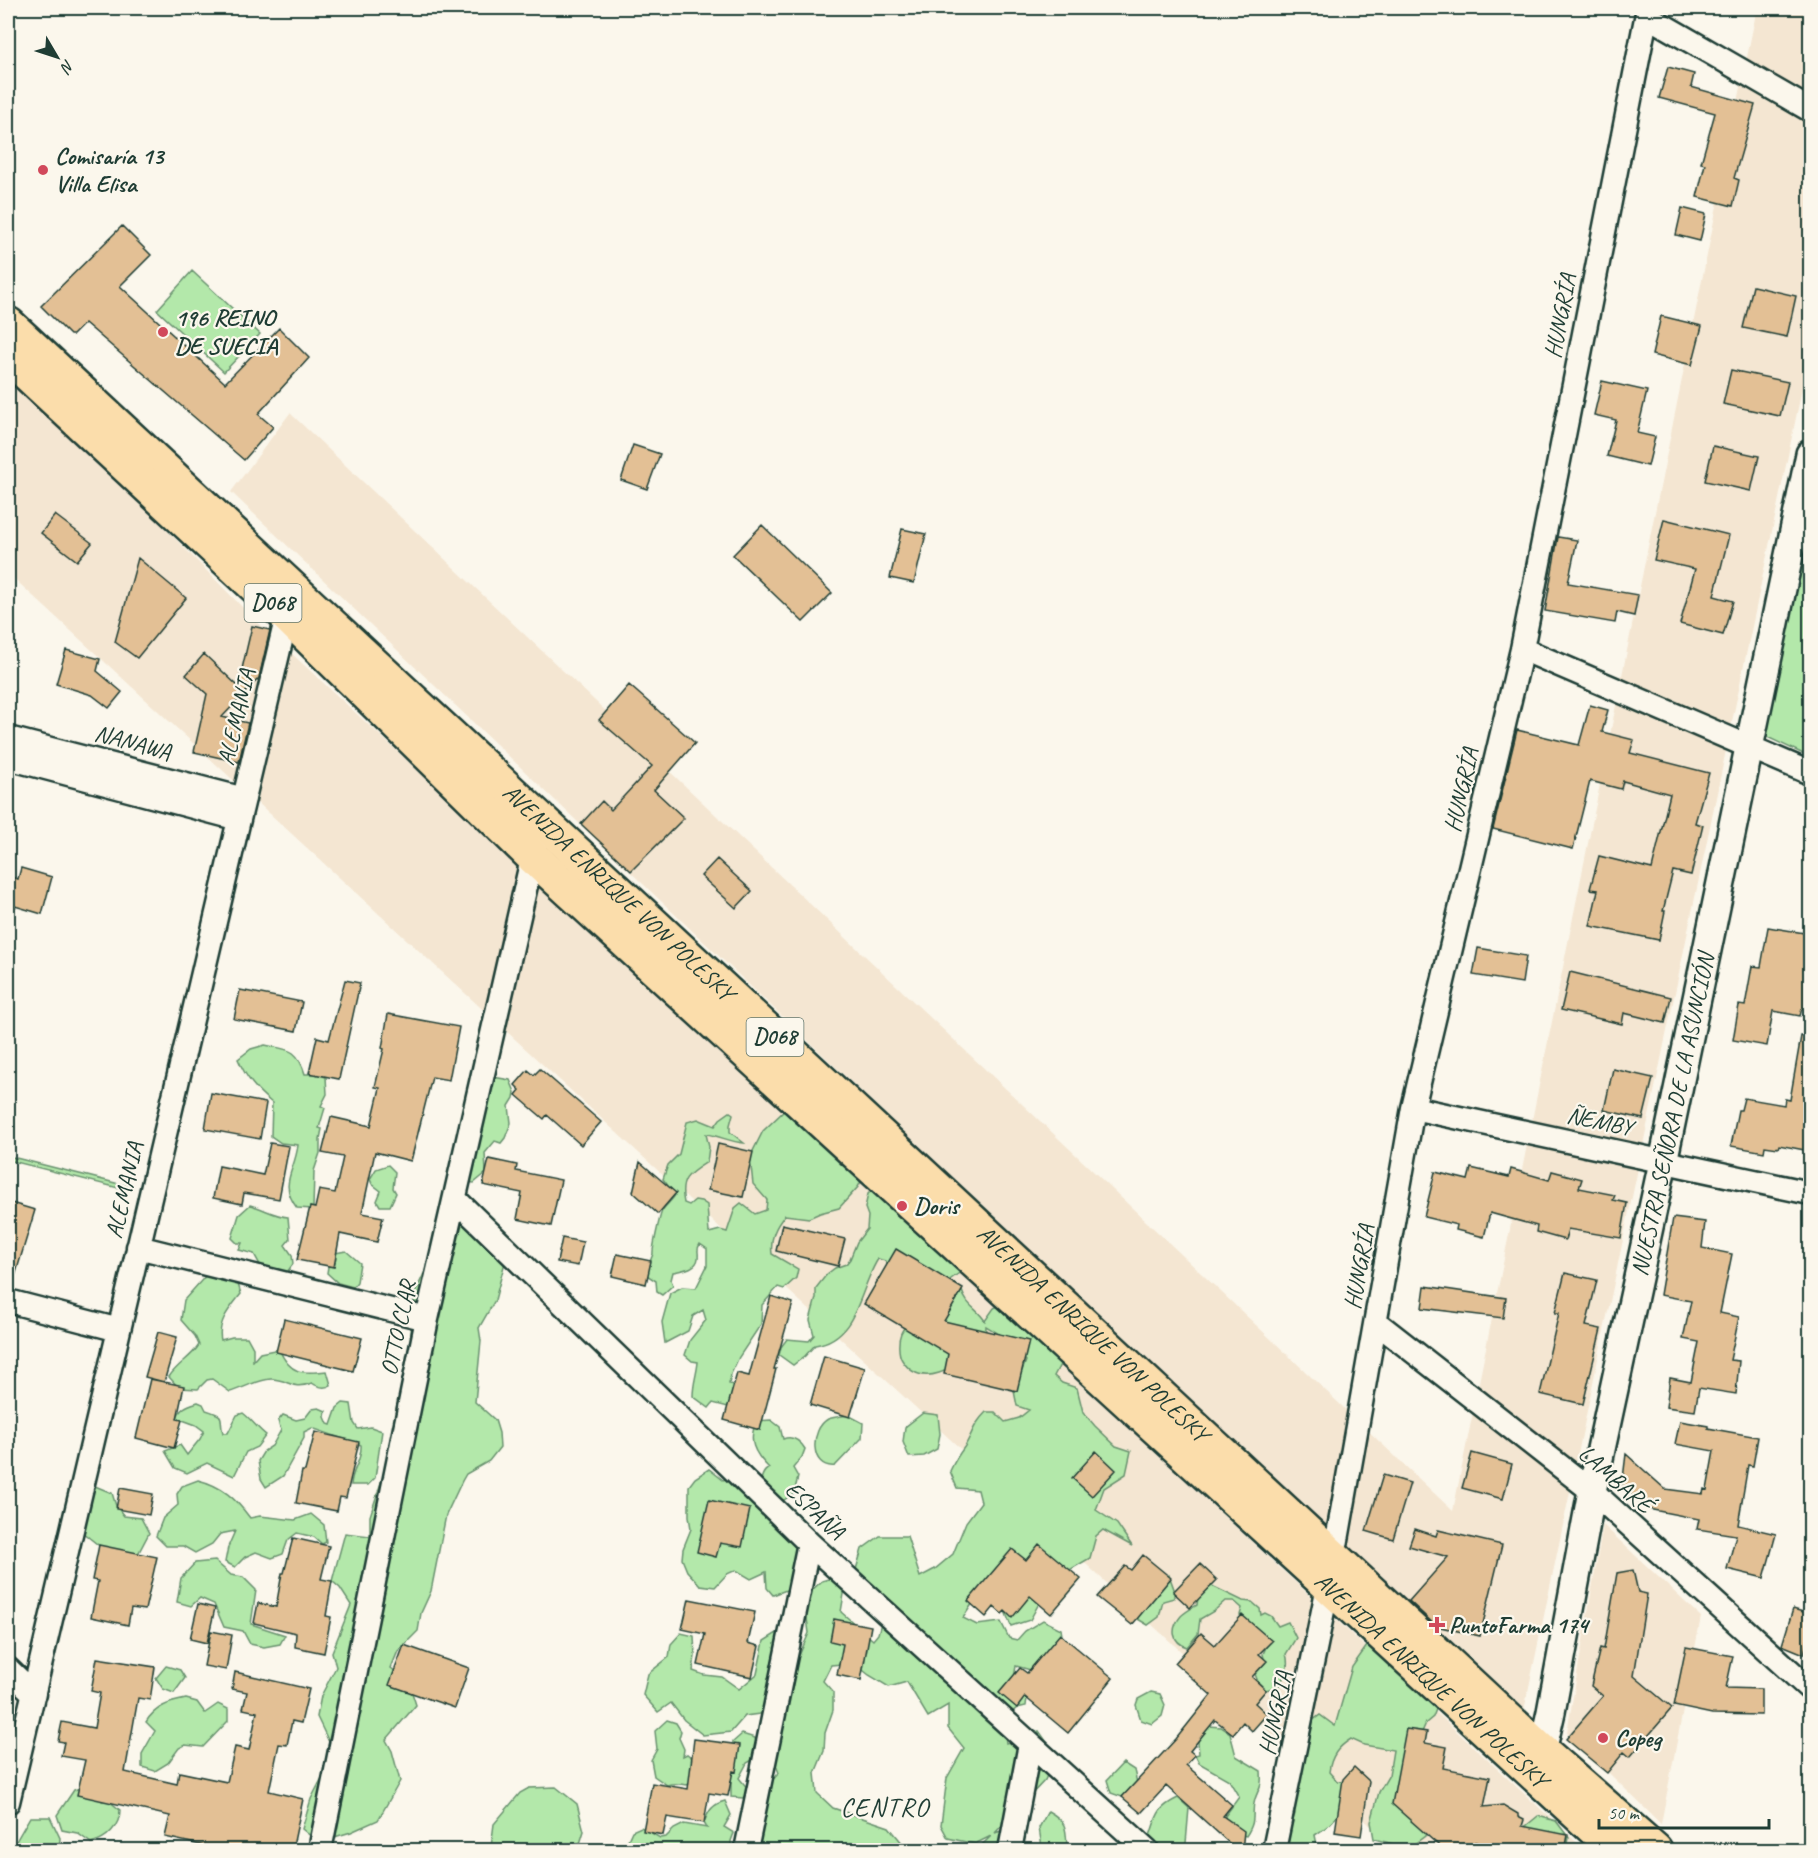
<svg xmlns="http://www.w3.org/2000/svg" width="1818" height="1858" font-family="Caveat,sans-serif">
<rect width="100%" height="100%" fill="#fbf7ec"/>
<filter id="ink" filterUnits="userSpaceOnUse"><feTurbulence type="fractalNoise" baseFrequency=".0167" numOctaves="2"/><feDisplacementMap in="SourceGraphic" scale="12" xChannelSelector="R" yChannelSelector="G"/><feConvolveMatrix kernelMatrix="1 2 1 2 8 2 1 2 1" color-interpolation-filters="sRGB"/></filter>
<g filter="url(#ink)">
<path fill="#f4e6d2" d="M1757,8h53v343l-288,1369 -1291,-1228 59,-79 1163,1098z
M8,368l243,248 1334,1234h-188l-1389,-1277z
M1603,1525l98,92 -40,207 -94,-92z"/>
<path fill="#b3e8aa" stroke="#69926f" stroke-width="1.5" d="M192,271l68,63 -36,38 -67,-62z
M1810,533v224l-47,-22z
M265,1045c24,5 32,3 40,29h10l11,3 1,17 -6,12 4,2 -6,20 3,1 -2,10v14l-6,18 -1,38 -16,-1c-19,-25 -2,-36 1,-63l-17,-2 -10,-7 1,-33c-16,-13 -26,-25 -34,-44l13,-10z
M493,1077l17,3 5,12 -1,6 -5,8 2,17 -6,15 -4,5 -6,-2 -10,12 1,20 -12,10 -6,-1z
M814,1107l55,59 -11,21 -19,21 -19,5 -11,5 -24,-3c-10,12 -15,23 -13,39l26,15 -2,9 -12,11 -6,-2 -16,18 -1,19 -22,33 -8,17 -2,10 20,4 -17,20 -19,-5 -4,5 -16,-12c0,-13 4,-22 5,-34l-6,-1 -7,-6 5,-15 16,-20 -3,-10 -10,6 -5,15 -23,12 -3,-21 8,-29 12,-6 14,1 11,-22v-17l-7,-5c-4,6 -1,7 -2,14 -1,11 -16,12 -25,14l-2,8 2,5 -11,10 -5,-3 -1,-11 -11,-7 8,-20c-1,-4 7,-39 9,-43 4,-7 10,-10 13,-16l-12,-16 5,-14 11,-11 8,-32 11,-3 17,7 5,-7 10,-7 3,2 -3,11v7l14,11c-14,-1 -24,-7 -38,-9l3,13 -2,15c-19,12 -28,17 -23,41l5,2 6,-5 6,1 6,4 2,28 11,-3 7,2 8,-24 6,-5 14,11 11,-4 1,-10 -14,-16 -3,-27 13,-26 20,-19z
M8,1156l119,30 1,1 -2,3 -118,-30z
M388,1165l7,7 -2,16 3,5 -6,13h-10l-3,-5 4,-10 -9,-7 -2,-5 6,-10z
M880,1183l82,88 -18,13 -55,-17 -4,-6 -7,-2c-19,30 -20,80 -63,86l-10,11 -12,9 -14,-10 2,-8 6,-8 22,2 5,-6 -4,-15 6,-22v-10l11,-14 8,-6 11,-4 4,-5 7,-17 10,-13 1,-13 -3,-8 3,-14z
M250,1205c13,3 24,11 38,12l2,22 -5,6 7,10 1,9 -8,11 -20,-1 -11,-20 -15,-4 3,-7h-5l-5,-5 7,-23z
M477,1214l32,33 -14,53 -16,28 2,13 -6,61 20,18 4,13 1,14 -11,14 -23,13 -4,7 -16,34 -15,76 -10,22 -3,18 -20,20 -7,17c17,13 19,17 25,37l-30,35 6,11 8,30 -22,39 -27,12 -33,10 -16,-13 9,-30 14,-27 4,-30 -12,-25 4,-21 15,-29 -4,-15 19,-47 -11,-17 -8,-7 13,-48 25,3v-20l46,-140 -6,-33 5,-50 30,-65z
M346,1251l14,12 -3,19 -4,5 -15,-4 -11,-10 3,-19z
M209,1272l27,5 5,17c-11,14 -24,28 -20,46l11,-3h15l6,11v13l7,-8 19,-4c11,26 24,25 48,22l4,14c-6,4 -13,2 -19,-2 -21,8 -23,-4 -41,-4 -11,0 -30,10 -41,13l-18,-13 -5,1 -9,9 -19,-1 -10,-11c8,-13 22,-19 30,-32l-4,-9 -14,-16 3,-20z
M962,1291c5,16 15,17 23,30l9,-13 6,-3 63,54 -9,17 8,7 15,5 6,24 12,14 21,20 15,5 -5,23 -22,14 -8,22 21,14 15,22 -29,-16 -7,6 -6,22 -29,17 -19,23 -12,22 -19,6 -6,-15 -31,-10 -11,17 14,7 24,-3 8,16 8,2 8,-9 18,-11 18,9 4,26 -31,16 -18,-5 -2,12 14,11 -2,17 -9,2 -14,12 3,23 33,-12 17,24 -11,25 -50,53 20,-7 -2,24h-33l1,-4 10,-10 -16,8 -27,-6 -7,-13 6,-47 17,-30 -16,-20v-23l-20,12 -21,-35 -18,5 -20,-12 -15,-12 -23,2 -8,16 10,11v18l-8,23 -1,18 -9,22 2,20 16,15 56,19 19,23h-157l9,-57 19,-20 -6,-16 7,-17v-24l-13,-3 -22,3 -14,16 -28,3 -19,-15 -13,-17 -13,9 -15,-17 5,-21 21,-17 2,-13 10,-11 13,3 1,20 -2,15 11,4 18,2 17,12 18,-15 7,-33 16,-10 15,34 14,-32 -3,-22 5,-20 11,-10 17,-5 6,12 -4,24 32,28 5,-6 5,-18 -28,-43 7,-24 18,-13h27l13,41 15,-8 18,-15 13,-32 15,-20 -3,-12 -21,-2 -7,-17c4,-9 9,-17 15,-25 8,-14 8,-21 21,-34h9l10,10 14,-4 10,-8 -12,-4 -3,-15 12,-30 -25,-26 -15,-9 -1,18c-23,17 -61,51 -83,16 -4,-6 -4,-20 -1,-27 6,-15 46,-33 61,-42z
M198,1402l5,2 3,6c22,7 12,6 17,23h5l9,-18 6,-2c9,7 14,15 23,22l-9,12 -11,5 -12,24 -27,-13 -20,10 -12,-5 -10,-17 15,-6 7,10 13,-16 4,-8 -8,-6 -19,-7c3,-11 12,-13 21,-16z
M343,1403l8,1 3,19 4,6 13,-2 11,4 -7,47 -7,7h-17c1,-17 11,-23 10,-40l-49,-17 -8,4v6l-21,38 -17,11 -5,-8 -3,-18 6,-10 8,-5 9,-16 -3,-9 5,-6 13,5 9,-2 7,-9 7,-1 7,3 -1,6 3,7 3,1 6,-17z
M923,1413l15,2 2,19 -3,15 -13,7 -15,1 -6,-15 2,-15z
M848,1415l15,8 -1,15 -27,28c-26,3 -25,-37 -7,-47 5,-2 14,-3 20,-4z
M771,1420l9,7 3,12c10,-4 17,2 22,10l-3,8 -9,11 5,9 -4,16 -10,7 -12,-1 31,29 -14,61 -16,6 -6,-7 -1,-16 -15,7 -15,-9 -9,4 -12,13 -15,-2 -13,-14 -5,-12 1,-10 8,-20 -2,-13v-30l6,-8 14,-9 14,11 11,-3 26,14c1,-8 0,-18 9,-23 -15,-15 -22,-28 -12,-47z
M198,1480c24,6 38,19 52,38l10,-2 35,4 16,-6 13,11 2,17 -4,2 -8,-7 -17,-4 -9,7 -5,14 -11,4 -16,-6 -11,5 -10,10 -10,-5 3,-15 7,-16 -15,3 -8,10 -17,9 -12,-7h-17l-10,-10 7,-18 15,-13 -1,-11 5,-8z
M95,1486l17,7 4,13 8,10 17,2 8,15 -10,19 -5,4 -32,-8 -20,-16 -1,-37z
M215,1561l16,14 12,2 13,13 -5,34 34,11 -5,9 -16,3 -14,-3 -7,-13 -19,-4 -10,-23 -14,-6 -9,8 -14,-4 4,-24 14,-15z
M1169,1575l5,14v9l-11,3 -4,16 -11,8 -12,-7 26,-37z
M1212,1586l31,15 9,1 8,7 1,6 4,-2 6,3 7,10 10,-4 8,16 -10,16c4,12 -1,21 -7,32l-13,4 -8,-8 -3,-8 10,-11 -2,-9 3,-7 -26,-32 2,-7 -8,-7h-9l-11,10 -14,8 -2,15 -11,13c-15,-5 -17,-18 -6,-31 4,-4 11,-8 16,-11l1,-8z
M1367,1646l18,7 58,38 -10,26 -7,6 -7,16 11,70 -5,27 -12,9 -20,-1 -19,-5 -3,-17 8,-30 10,-17 4,-25 -29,-5 -13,-6c-13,8 -20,17 -22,33l8,9 9,1c-2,27 -7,38 -31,53l2,10 6,5h-36l-2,-8 10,-28 -5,-17 10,-67 20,-15 15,11 17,-59z
M166,1666l14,4 5,8 -11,15 -11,-4 -7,-11z
M1151,1692l9,2 5,11 -3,11 -10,8 -11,-4 -5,-15 2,-6z
M186,1699l11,3 8,11 13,-9 10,5v12l-25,26 -18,-2 -6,3 -11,15 -13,8 -13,-4v-13l13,-23 -9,-9c9,-15 23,-20 40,-23z
M667,1720l9,3 5,8 -2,7 5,11 -1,7 4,-2 9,7 -1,23c-12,3 -16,-3 -28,1l-13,-9 -3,-16 6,-11 -2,-18z
M1209,1726l12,1 9,6 6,23 25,15c1,16 -1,14 -6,28 -5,16 3,19 -9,37l-9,-2 -10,-6 -2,-12 14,-19 -10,-17 -30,-17 -4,-8 4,-1 -1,-12 2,-10z
M742,1734l13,4 3,10 -2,10 -9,5 -8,15 10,12 -6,8 -12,-1v-14l-2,-2 4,-39z
M1123,1763l11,7 3,13 -15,14 -11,-4 -4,-13z
M86,1786l14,6 2,9h7l11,9c0,16 -13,29 -29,33l-14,-10 -15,-3 -5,-15 17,-25z
M556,1787l21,17 7,27 -6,19h-83l-4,-3 3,-23 26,-31 9,-5z
M1178,1798l11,10 -3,35 -4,7h-6l-9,-3 -6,3 -11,-14c7,-21 7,-28 28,-38z
M725,1801l6,14 -7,12 10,6 -3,8v9h-47l-3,-2 -8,2h-38l-7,-10 4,-9 9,-4 19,11 6,-1 8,-8 10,-5 23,4 -3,-5c4,-12 9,-19 21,-22z
M1048,1811c20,11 18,18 19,39h-27l2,-3 -3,-19z
M1538,1816l18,5 13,17 -2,12h-51l5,-20z
M30,1817h20l10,21 -1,12h-48z"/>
<path fill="#e3c095" stroke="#1f3d34" stroke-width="1.5" d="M1668,67l26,7 -3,13 64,18 -21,73 5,2 -6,26 -36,-9 8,-33 -4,-1 14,-50 -56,-15z
M1682,208l24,6 -6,27 -24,-6z
M122,226l29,29 -31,31 105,97 54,-55 30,30 -51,56 15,13 -29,33 -159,-137 -12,12h-3l-29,-29z
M1753,286l43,10 -9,41 -44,-9z
M1661,316l41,10 -10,39 -40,-10z
M1731,370l57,12 -8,34 -57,-12z
M1602,381l45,10 -10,42 18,4 -7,29 -41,-10 9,-36 -22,-5z
M633,445l27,9 -13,35 -26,-9z
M1713,446l46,10 -8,35 -46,-10z
M55,515l37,28 -15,18 -36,-28z
M1664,519l65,16 -15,61 19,5 -10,34 -43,-11 15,-55 -41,-9z
M762,525l70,68 -29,29 -70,-67z
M902,529l24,5 -12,49 -24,-5z
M1558,537l19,3 -9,43 70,12 -4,21 -17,-4 -2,11 -70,-12z
M138,558l48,40 -49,60 -22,-16z
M252,626l18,4 -11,48 -37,39 26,6 -9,39 -45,-10 13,-58 -21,-19 18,-21 34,32z
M66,650l34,9 -3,12 25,21 -13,16 -17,-13 -36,-11z
M629,685l66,58 -41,47 30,28 -53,53 -50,-47 21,-23 9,9 41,-44 -53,-46z
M1590,705l18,5 -6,22 32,8 -4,13 79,20 -14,50 8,2 -12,50 -18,-4 -10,40h2l-6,29 -69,-14 8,-36 -8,-1 9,-33 53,13 18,-75 -47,-13 -2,8 -31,-8 -17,68 -80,-20 24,-99 62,15z
M717,859l35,32 -16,17 -35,-32z
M21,868l31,9 -10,37 -34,-10v-28l10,3z
M1768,927l42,7v76l-8,-1 -2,7 -27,-5 -6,35 -34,-6 6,-35 6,1 7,-40 9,1z
M1478,948l48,8 -4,27 -49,-8z
M1570,972l101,25 -6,26 -41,-10 -2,11 -61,-14z
M345,980l15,3 -21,96 -30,-6 8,-36 12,3z
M240,990l62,12 -6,29 -62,-12z
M388,1014l71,13 -10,53 -17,-3 -21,84 -36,-9 -13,61 21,4 -6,25 -37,-8 -6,33 -37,-7 13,-53 5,1 4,-18 16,3 8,-36 -21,-4 9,-36 40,9 9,-38 -5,-1 9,-38 -2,-1z
M1801,1036l9,1v114l-31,-6 -1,3 -13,-2 -1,6 -33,-6 7,-36h3l3,-12 40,7 1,-6 5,1z
M540,1069l61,53 -20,23 -34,-30 -3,4 -28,-24 4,-5 -5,-5 13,-15 6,5z
M1613,1069l40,9 -10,41 -39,-9z
M211,1093l55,10 -6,36 -55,-10z
M270,1143l19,3 -10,53 -35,-6 -2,11 -29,-6 6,-32 44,9z
M718,1144l35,8 -10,45 -35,-7z
M489,1159l28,6 -1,6 45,9 -10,46 -34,-7 5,-26 -39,-8z
M640,1162l36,31 -18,21 -25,-22z
M1471,1168l38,9 2,-8 38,11 3,-9 30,8 -3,9 36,7 -2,5 14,3 -6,35 -53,-9 -3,11 -29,-8 1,-6 -47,-13 -6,24 -28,-7 1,-5 -33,-8 11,-45 33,8z
M8,1202l27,8 -23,76h-4z
M1673,1218l32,4 -3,26 30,6 -12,59 19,4 -9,43 9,1 -3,33 -37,-6 -4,23 -29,-4 4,-29 21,4 8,-40 -16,-3 8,-38 -31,-6z
M782,1224l63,15 -7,27 -62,-15z
M562,1238l21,4 -5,24 -21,-4z
M896,1249l67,40 -19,32 85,20 -12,50 -73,-17 4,-20 -84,-50z
M617,1254l34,7 -5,23 -34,-8z
M1565,1273l32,7 -11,46 15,3 -18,75 -43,-10 19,-81h-4z
M1425,1286l81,12 -3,20 -81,-10z
M771,1296l22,7 -19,66h2l-16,61 -36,-10 13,-47 12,3z
M284,1319l78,19 -9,33 -77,-19z
M158,1332l19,5 -13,45 -19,-5z
M824,1356l41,12 -15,49 -40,-12z
M150,1379l34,7 -7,33 5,1 -8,28 -38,-10z
M1680,1421l28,5v2l50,9 -5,29 -5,-1 -10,60 38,9 -12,44 -37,-9 9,-34 -39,-6 2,-10 -51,-10 -26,-22 4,-33 39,35 38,5 1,-5 3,1 7,-39 -39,-7z
M315,1432l44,10 -13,56 -6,-1 -3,14 -41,-8 6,-32h3z
M1096,1451l20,19 -24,26 -20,-18z
M1472,1453l40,11 -9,35 -41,-11z
M1383,1475l27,8 -17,56 -27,-8z
M120,1488l33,6 -4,21 -33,-6z
M709,1500l41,9 -8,38 -22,-4 -4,14 -19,-5z
M1415,1529l21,7 2,-6 64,15 -22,91 -44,-10 -27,-25 39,-44 -39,-11z
M293,1538l36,8 -8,33 11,2 -6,35 5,1 -7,36 -29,-6 1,-14 -42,-10 4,-20 18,4 6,-34h2z
M1039,1544l42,35 -30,35 -21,-18 -18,22 -7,-7 -3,3 -8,-7 -8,10 -18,-16 44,-52 14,11z
M99,1545l58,12 -12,53 -14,-2 -3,17 -37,-8 7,-36 -6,-1z
M1143,1555l28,23 -39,47 -35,-28 28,-31 6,4z
M1200,1564l17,16 -27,28 -17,-16z
M1633,1570l5,22 9,2 -13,82 38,32 -42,49 -6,-5 -17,21 -41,-34 37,-43 -12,-10 9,-38 4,1 13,-76z
M689,1599l66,13 -7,31 11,3 -7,31 -54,-12 7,-31 -23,-5z
M198,1604l17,4 -8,35 -17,-4z
M1793,1609l17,5v17l-6,23 -22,-9z
M1242,1615l30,26 -13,13 8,7 -15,16 14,13 -11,13 12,11 -15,17 -9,-9 -10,12 -18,-14 -25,31 5,4 -9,10 46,40 -9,11 21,15 -2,20h-4l-72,-65 -25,27 -19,-16 54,-58 35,-44 -36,-32 26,-30 14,12z
M834,1619l37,7 -10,54 -24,-5 6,-31 -13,-3z
M211,1631l21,4 -6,35 -22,-4z
M1060,1634l53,44 -45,55 -43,-36 -8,11 -18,-15 21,-25 7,5z
M404,1645l65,23 -14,40 -66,-23z
M1686,1647l47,9 -7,32 35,1v26l-49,-1 -38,-8z
M97,1658l58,9 -5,33 -12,-2 -13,74 52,12 2,-12 48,10 8,-35 14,3 8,-38 -14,-3 4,-17 -15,-3 3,-17 74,17 -8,34 -9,-2 -5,24 -8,-1 -10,47 34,8 -11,52h-65l-62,-14 5,-21 -93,-21 8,-35 -24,-4 3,-14 -6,-1 4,-19 32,6 6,-35 -9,-2z
M1406,1729l21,3 -2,11 22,4 -4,21 47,9 -6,30 19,-2 15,9v3l6,3 -2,6 46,9 -3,16h-58l-32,-9 -2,9h-28l-53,-47z
M694,1739l46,6 -4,27 -3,-1 -5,25 -19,-3 -5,30 -37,-6 -4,18 -20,-4 9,-48 36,6z
M1354,1767l15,14 -8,55 -26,-4 8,-53z"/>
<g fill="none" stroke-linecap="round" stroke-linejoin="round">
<g stroke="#1f3d34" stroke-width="27">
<path id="minor" d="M1647,16l163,94
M1522,649l288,124
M8,738l236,61
M8,758l231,61
M1413,1108l397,85
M455,1199l354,344 338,307
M138,1247l289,72
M8,1301l111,29
M1377,1323l215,168 218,198
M8,1669l26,25
M8,1802l281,-1195
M320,1850l107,-531 108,-473
M746,1850l63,-307
M1010,1850l20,-106
M1274,1850l60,-293 79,-449 109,-459 126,-641"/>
</g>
<g stroke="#1f3d34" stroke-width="32">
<g id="tertiary">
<path id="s1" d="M1538,1769l13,-57 41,-221 71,-329 147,-708"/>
</g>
</g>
<g stroke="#1f3d34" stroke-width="38">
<g id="primary">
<path id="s2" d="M8,324l1534,1427 113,99"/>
<path id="s3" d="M8,356l279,260 246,241 1084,993"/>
</g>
</g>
<use href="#minor" stroke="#fbf7ec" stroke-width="22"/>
<use href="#tertiary" stroke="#fbf7ec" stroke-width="27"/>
<use href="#primary" stroke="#fbddab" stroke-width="33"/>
</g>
</g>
<g fill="#d1495b" stroke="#fbf7ec" stroke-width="2">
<circle cx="43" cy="170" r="6"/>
<circle cx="163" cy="332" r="6"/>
<circle cx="902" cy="1206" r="6"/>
<path d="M1434 1616h6v6h6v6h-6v6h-6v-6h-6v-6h6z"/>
<circle cx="1603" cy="1738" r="6"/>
</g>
<g text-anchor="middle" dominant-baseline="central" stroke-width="4.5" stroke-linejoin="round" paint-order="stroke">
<g fill="#fbf7ec" stroke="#61756b" stroke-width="1.5">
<rect x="244.5" y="584" width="57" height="38" rx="4.5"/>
<rect x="746.5" y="1018" width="57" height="38" rx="4.5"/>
</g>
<g font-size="22" font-weight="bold" fill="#1f3d34">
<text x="273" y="603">D068</text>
<text x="775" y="1037">D068</text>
</g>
<g font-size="24" font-weight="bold" fill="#1f3d34" stroke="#fbf7ec" text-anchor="start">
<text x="55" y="156">Comisaría 13<tspan x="55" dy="28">Villa Elisa</tspan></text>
<text x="175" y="318">196 REINO<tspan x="175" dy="28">DE SUECIA</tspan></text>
<text x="914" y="1206">Doris</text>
<text x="1449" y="1625">PuntoFarma 174</text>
<text x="1615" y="1738">Copeg</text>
</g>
<g font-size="24" fill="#1f3d34" stroke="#fbf7ec">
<text transform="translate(1560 316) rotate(-79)">HUNGRÍA</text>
<text transform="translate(236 717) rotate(-77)">ALEMANIA</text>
<text transform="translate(133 742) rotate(15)">NANAWA</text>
<text transform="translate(1461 790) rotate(-77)">HUNGRÍA</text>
<text stroke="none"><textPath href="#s2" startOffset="834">AVENIDA ENRIQUE VON POLESKY</textPath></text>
<text stroke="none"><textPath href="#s1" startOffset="668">NUESTRA SEÑORA DE LA ASUNCIÓN</textPath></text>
<text transform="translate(1600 1121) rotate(12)">ÑEMBY</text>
<text transform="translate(124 1190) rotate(-77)">ALEMANIA</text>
<text transform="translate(1359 1267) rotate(-80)">HUNGRÍA</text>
<text transform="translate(398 1328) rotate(-78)">OTTO CLAR</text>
<text stroke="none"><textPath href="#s2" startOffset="1482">AVENIDA ENRIQUE VON POLESKY</textPath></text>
<text transform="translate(1616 1479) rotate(41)">LAMBARÉ</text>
<text transform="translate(815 1510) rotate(44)">ESPAÑA</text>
<text stroke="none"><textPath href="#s3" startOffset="1944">AVENIDA ENRIQUE VON POLESKY</textPath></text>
<text transform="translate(1275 1713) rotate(-78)">HUNGRIA</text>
</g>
<g font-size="26" letter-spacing="1.5" fill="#1f3d34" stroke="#fbf7ec">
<text x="885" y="1807">CENTRO</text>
</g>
</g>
<rect width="1818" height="1858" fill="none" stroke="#fbf7ec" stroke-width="30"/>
<rect x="15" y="15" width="1788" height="1828" fill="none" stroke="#1f3d34" stroke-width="2" filter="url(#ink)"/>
<g transform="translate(57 57) rotate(129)" stroke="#fbf7ec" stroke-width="4.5" paint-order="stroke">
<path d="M0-4.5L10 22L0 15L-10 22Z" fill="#1f3d34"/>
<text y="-9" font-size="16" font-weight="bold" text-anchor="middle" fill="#1f3d34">N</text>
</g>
<path d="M1599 1819v9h170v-9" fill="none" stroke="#1f3d34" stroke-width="3"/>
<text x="1608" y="1819" font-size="18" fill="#1f3d34" stroke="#fbf7ec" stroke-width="4.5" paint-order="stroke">50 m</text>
</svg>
